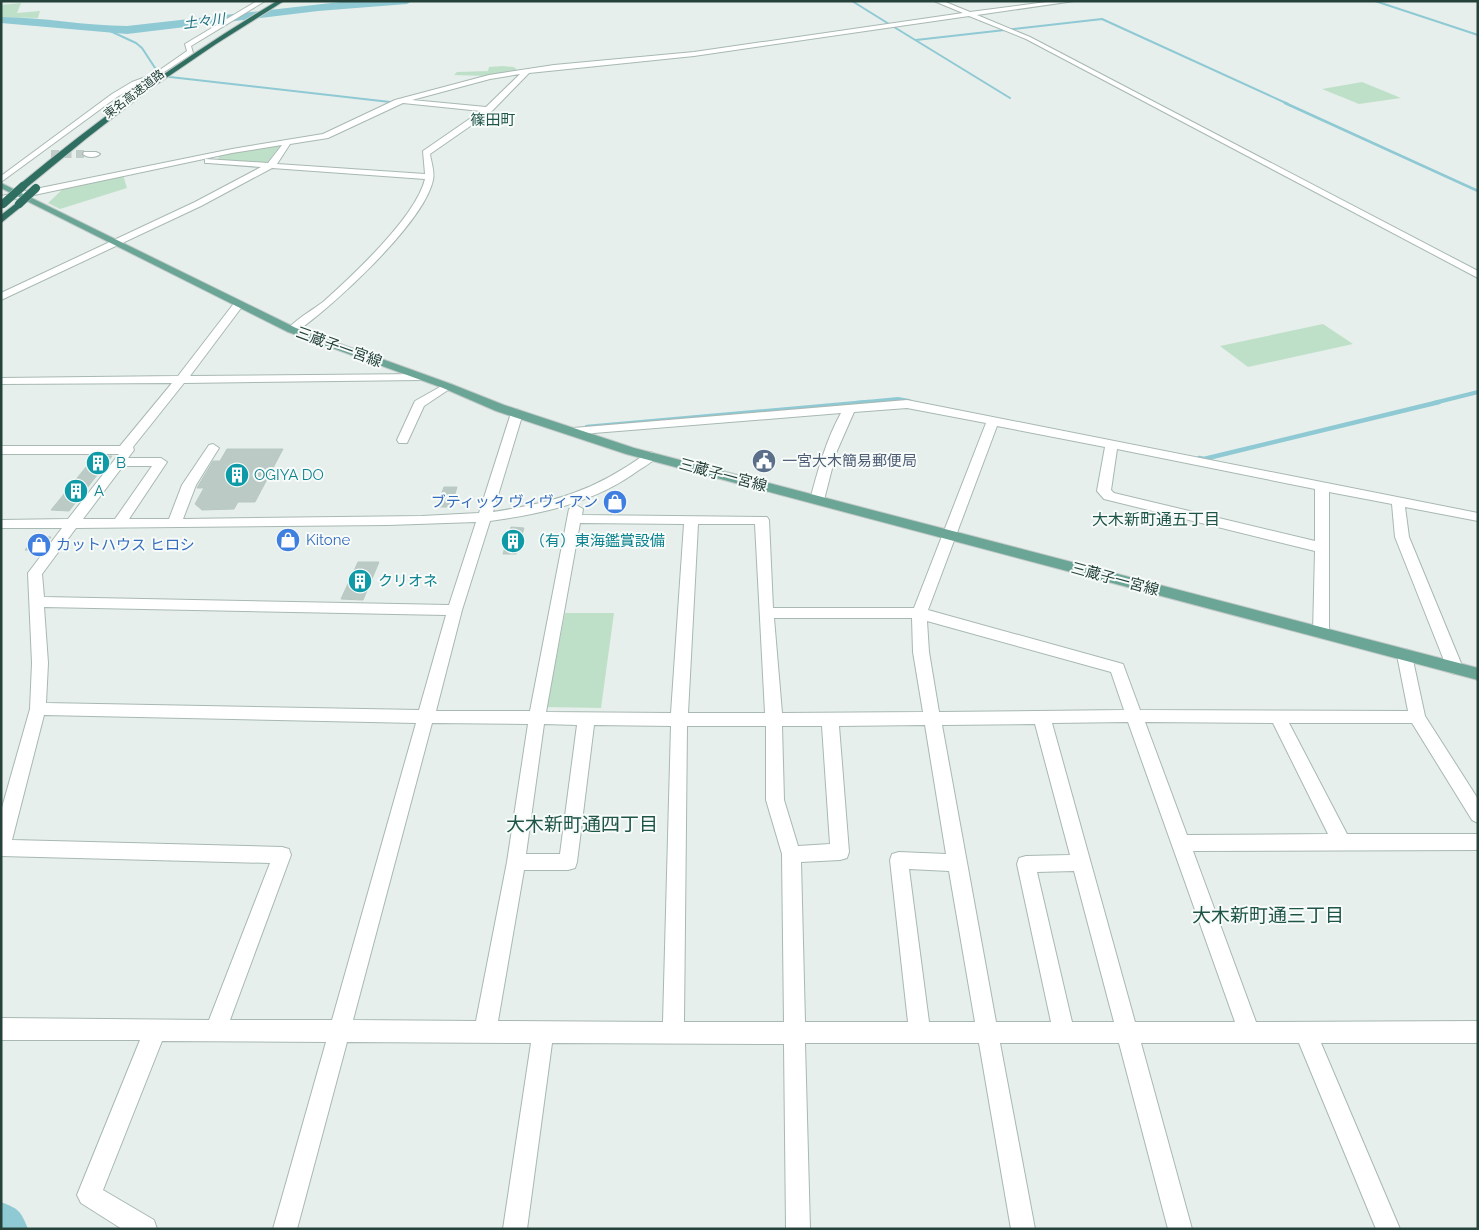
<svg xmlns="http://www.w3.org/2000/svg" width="1479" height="1230" font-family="Raleway,'Noto Sans JP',sans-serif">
<rect width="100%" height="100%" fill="#e6efeb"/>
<path fill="#bfe0c8" d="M21,3l-4,10 23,-2 -2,7 -37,-1v-12z
M503,66l11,1 4,4 -32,5 -32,-1 3,-3 31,-1 1,-4z
M1362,82l39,16 -42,6 -37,-15z
M278,145l2,1 -12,16 -3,2 -48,-4 4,-6z
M123,175l4,13 -67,21 -12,-6 15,-14z
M1323,324l30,20 -105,23 -28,-21z
M565,613h49l-13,95 -54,-1z"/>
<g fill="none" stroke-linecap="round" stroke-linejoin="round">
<path stroke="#8ec9d4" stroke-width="2" d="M852,1l37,23
M1375,1l103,34
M384,2l2,-1
M894,27l116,71
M108,30l28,13 6,5 17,26 11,3 220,25
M916,40l186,-21 186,85"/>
<path stroke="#8ec9d4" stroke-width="2.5" d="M1285,103l193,88"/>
<path stroke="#8ec9d4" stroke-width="4" d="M856,403l42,-4 11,2
M1434,403l44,-11"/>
<path stroke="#8ec9d4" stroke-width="4.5" d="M587,427l282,-25
M1199,458l5,1 235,-57"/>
<path fill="#8ec9d4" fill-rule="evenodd" d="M412,1l-5,3 -89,7 -191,23 -126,-11v-6c42,0 84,9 126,9l213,-24z
M1,1202c18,7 20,9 27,27h-27z"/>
</g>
<path fill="#bbcac4" stroke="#b8c9c2" d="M227,449h56l-28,53h-17l-4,7 -32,1 -7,-6 9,-16h-7l1,-2 15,-25h7z
M95,456h17l-43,55 -18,-1z
M444,487h13l-6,20h-14z
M511,527l13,1 -8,26h-13z
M35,537h16l-10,14 -16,-1z
M358,562h21l-16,38 -22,-1z"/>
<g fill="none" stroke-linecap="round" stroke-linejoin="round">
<path stroke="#bfccc8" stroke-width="8" stroke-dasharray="8 4.5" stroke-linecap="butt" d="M51,154h36"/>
<g stroke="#a8b8b2" stroke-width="2">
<path id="minor" d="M257,1h8l-74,45 2,7 -35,23 -21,9 -20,12 -116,85v-6l111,-82 20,-12 22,-8 33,-23 -2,-7z
M934,1h9l27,11 84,-11h20l-97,14 53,22 448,234v7l-452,-239 -57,-23 -275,40 -165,17 -37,38 -62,43c1,8 5,18 3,26 -9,43 -101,127 -137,152h-8l-1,-2c9,-11 24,-19 36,-28 29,-26 93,-85 102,-123l-153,-11 -71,38 -200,94v-7l194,-91 66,-35 -53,-4h-3v-4l63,4 14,-18 -50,8 -231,49v-6l231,-47 91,-15 72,-34 94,-25 65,-10 140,-13 269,-39zM520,74l-34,33 -74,-7 78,-21zM403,103l78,8 -58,40 2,23 -148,-10 13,-20 38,-6z
M84,152h12l4,2c-4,4 -13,4 -17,0z
M239,301l5,3 -54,72 232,-2 6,3 -6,3 -238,3 -51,64 1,3 -6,8h33l6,4 -38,57h40l13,-34 27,-40 4,-1 6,4 -23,37 -13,34 239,-3 57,-3 32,-100 6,-4 6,4 -30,99c63,-10 101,-21 154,-59l4,-1 6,4c-4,6 -12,10 -18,14 -43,32 -97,44 -149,51l-28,89 -26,101h94l39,-202 7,-4 7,4 -1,6 185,2 2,3 4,88h141l72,-185 -79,-15 -53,4 -18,41 -12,47 -7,4 -7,-4c8,-30 16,-60 31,-87l-272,22 -2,-3 2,-3 4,-1 334,-28 571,113v8l-73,-14 4,30 54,131 -2,4 -6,2 -6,-2 -2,-4 -52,-131 -3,-33 -63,-12v141l-3,4 -5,1 -5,-1 -3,-4 2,-82 -211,-52 -7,-8 8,-44 -108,-21 -69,184 195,54 17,46 268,1 -11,-56 2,-4 6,-2 6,2 14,65 53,83v24l-6,-3 -60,-97h-123l58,111h131v16l-285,1 63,171 222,-1v22h-157l79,186h-24l-77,-186h-158l51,186h-24l-49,-186h-119l35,186h-24l-32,-186h-174l5,186h-24l-2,-185 -232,-1 -25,186h-24l28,-186 -184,-1 -50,187h-24l53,-187 -164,-1 -59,149 51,30 3,9h-35l-41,-26 -4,-8 63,-155h-139v-22l208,2 61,-157 -269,-7v-45l29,-102 2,-46 -4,-90 34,-45h-61v-8l67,-1 51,-65h-118v-8h119l52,-63 -171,1v-6l177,-2 57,-74zM1117,449l198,40v52l-201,-48 -3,-3zM123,466h29l-37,53h-32zM476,522l-27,83 -405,-8 -2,-23 34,-46 312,-3zM580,523l104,1 -13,189 -125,-1zM698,524h57l10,189h-77zM44,607l402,8 -27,95 -373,-7 2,-40zM774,618h138l1,34 10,60 -141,1zM927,621l184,51 13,38 -185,2 -10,-60zM44,715l372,8 -84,297h-102l61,-165 -2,-6 -7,-2 -270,-7zM1128,722l107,300h-100l-83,-299zM1145,722l128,1 55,111 -141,1zM432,723l96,1 -21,138 -31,159 -123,-1zM544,724l33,1 -17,129h-34zM1035,724l35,131 -44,1 -7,2 -2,6 34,158h-55l-54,-297zM594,725l77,1 -8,296 -165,-1 26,-151h44l7,-2 2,-6zM925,725l21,129 -47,-2 -7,2 -2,6 18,162h-103l-4,-160 39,-2 7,-2 2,-6 -10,-126zM687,726h79v74l16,54 2,168h-100zM782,726h40l8,118 -32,2 -14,-46zM909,869l40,2 26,151h-46zM1074,871l40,151h-42l-35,-150z
M447,383l4,1 2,2 -2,2 -27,18 -17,37h-8l-2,-3 18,-39z"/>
</g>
<g stroke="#c2cac8" stroke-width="2">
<path id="major" d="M1,183l295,145 155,56 53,21 130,43 844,220v12l-852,-226 -130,-43 -53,-23 -155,-56 -287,-144z"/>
</g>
<g stroke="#c2cac8" stroke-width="2">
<path id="highway" d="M277,1h7l-68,43 -66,45 -63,49 -61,50h-6v-4c81,-67 166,-129 257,-183z
M19,201l4,3 -1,2 -21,17v-8z"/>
</g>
<use href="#minor" fill="#fff" fill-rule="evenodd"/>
<use href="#major" fill="#6aa596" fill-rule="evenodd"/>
<use href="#highway" fill="#2f6f62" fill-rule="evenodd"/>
<g stroke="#c2cac8" stroke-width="9" stroke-linecap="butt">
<path id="highway-bridge" d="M3,204l20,-18
M19,204l17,-16"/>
</g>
<use href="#highway-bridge" stroke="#2f6f62" stroke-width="8"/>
</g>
<defs>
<g id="civic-disc" transform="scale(1.25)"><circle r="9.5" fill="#5c6f8a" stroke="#f7fbf9"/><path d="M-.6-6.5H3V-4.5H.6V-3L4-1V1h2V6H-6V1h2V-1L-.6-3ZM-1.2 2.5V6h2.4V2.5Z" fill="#fff"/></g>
<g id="building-disc" transform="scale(1.25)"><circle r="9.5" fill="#0f9aa8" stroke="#f7fbf9"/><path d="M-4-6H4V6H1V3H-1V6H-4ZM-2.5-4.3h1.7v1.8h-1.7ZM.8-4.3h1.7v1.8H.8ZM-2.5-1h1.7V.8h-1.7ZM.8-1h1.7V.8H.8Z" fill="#fff"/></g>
<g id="shop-disc" transform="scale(1.25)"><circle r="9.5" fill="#3f7fe0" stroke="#f7fbf9"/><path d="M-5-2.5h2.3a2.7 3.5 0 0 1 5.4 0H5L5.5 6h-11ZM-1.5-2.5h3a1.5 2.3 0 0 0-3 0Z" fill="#fff"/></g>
</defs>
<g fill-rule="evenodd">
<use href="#civic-disc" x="764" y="461"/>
<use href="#building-disc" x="98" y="463"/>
<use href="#building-disc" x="237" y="475"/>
<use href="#building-disc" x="76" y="491"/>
<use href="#shop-disc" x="615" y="502"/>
<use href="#shop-disc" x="288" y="540"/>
<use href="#building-disc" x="513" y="541"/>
<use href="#shop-disc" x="39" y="545"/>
<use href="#building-disc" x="360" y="581"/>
</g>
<g text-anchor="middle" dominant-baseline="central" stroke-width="4" stroke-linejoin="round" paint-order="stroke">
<g font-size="12" fill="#24423a" stroke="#f7fbf9">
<text transform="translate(134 94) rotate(-37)">東名高速道路</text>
</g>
<g font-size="14" font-style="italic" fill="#1c6f80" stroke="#f7fbf9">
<text transform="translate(204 21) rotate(-7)">土々川</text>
</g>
<g font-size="15" fill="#1f5548" stroke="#f7fbf9">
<text x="493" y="120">篠田町</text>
</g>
<g font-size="15" fill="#24423a" stroke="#f7fbf9">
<text transform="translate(339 347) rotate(20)">三蔵子一宮線</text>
<text transform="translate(723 475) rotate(15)">三蔵子一宮線</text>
<text transform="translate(1115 579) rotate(15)">三蔵子一宮線</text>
</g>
<g font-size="15" fill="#4e5e75" stroke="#f7fbf9" text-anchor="start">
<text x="782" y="461">一宮大木簡易郵便局</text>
</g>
<g font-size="15" fill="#0d838f" stroke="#f7fbf9" text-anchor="start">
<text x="116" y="463">B</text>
<text x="254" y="475">OGIYA DO</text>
<text x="94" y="491">A</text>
<text x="530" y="541">（有）東海鑑賞設備</text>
<text x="378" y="581">クリオネ</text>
</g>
<g font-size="15" fill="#366cbe" stroke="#f7fbf9" text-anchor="start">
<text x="598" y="502" text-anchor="end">ブティック ヴィヴィアン</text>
<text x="306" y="540">Kitone</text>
<text x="56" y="545">カットハウス ヒロシ</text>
</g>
<g font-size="16" fill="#1f5548" stroke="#f7fbf9">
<text x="1156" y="519">大木新町通五丁目</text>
</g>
<g font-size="19" fill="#1f5548" stroke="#f7fbf9">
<text x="582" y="824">大木新町通四丁目</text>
<text x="1268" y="915">大木新町通三丁目</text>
</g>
</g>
<rect width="1479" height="1230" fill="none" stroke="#24423a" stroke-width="5"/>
</svg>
